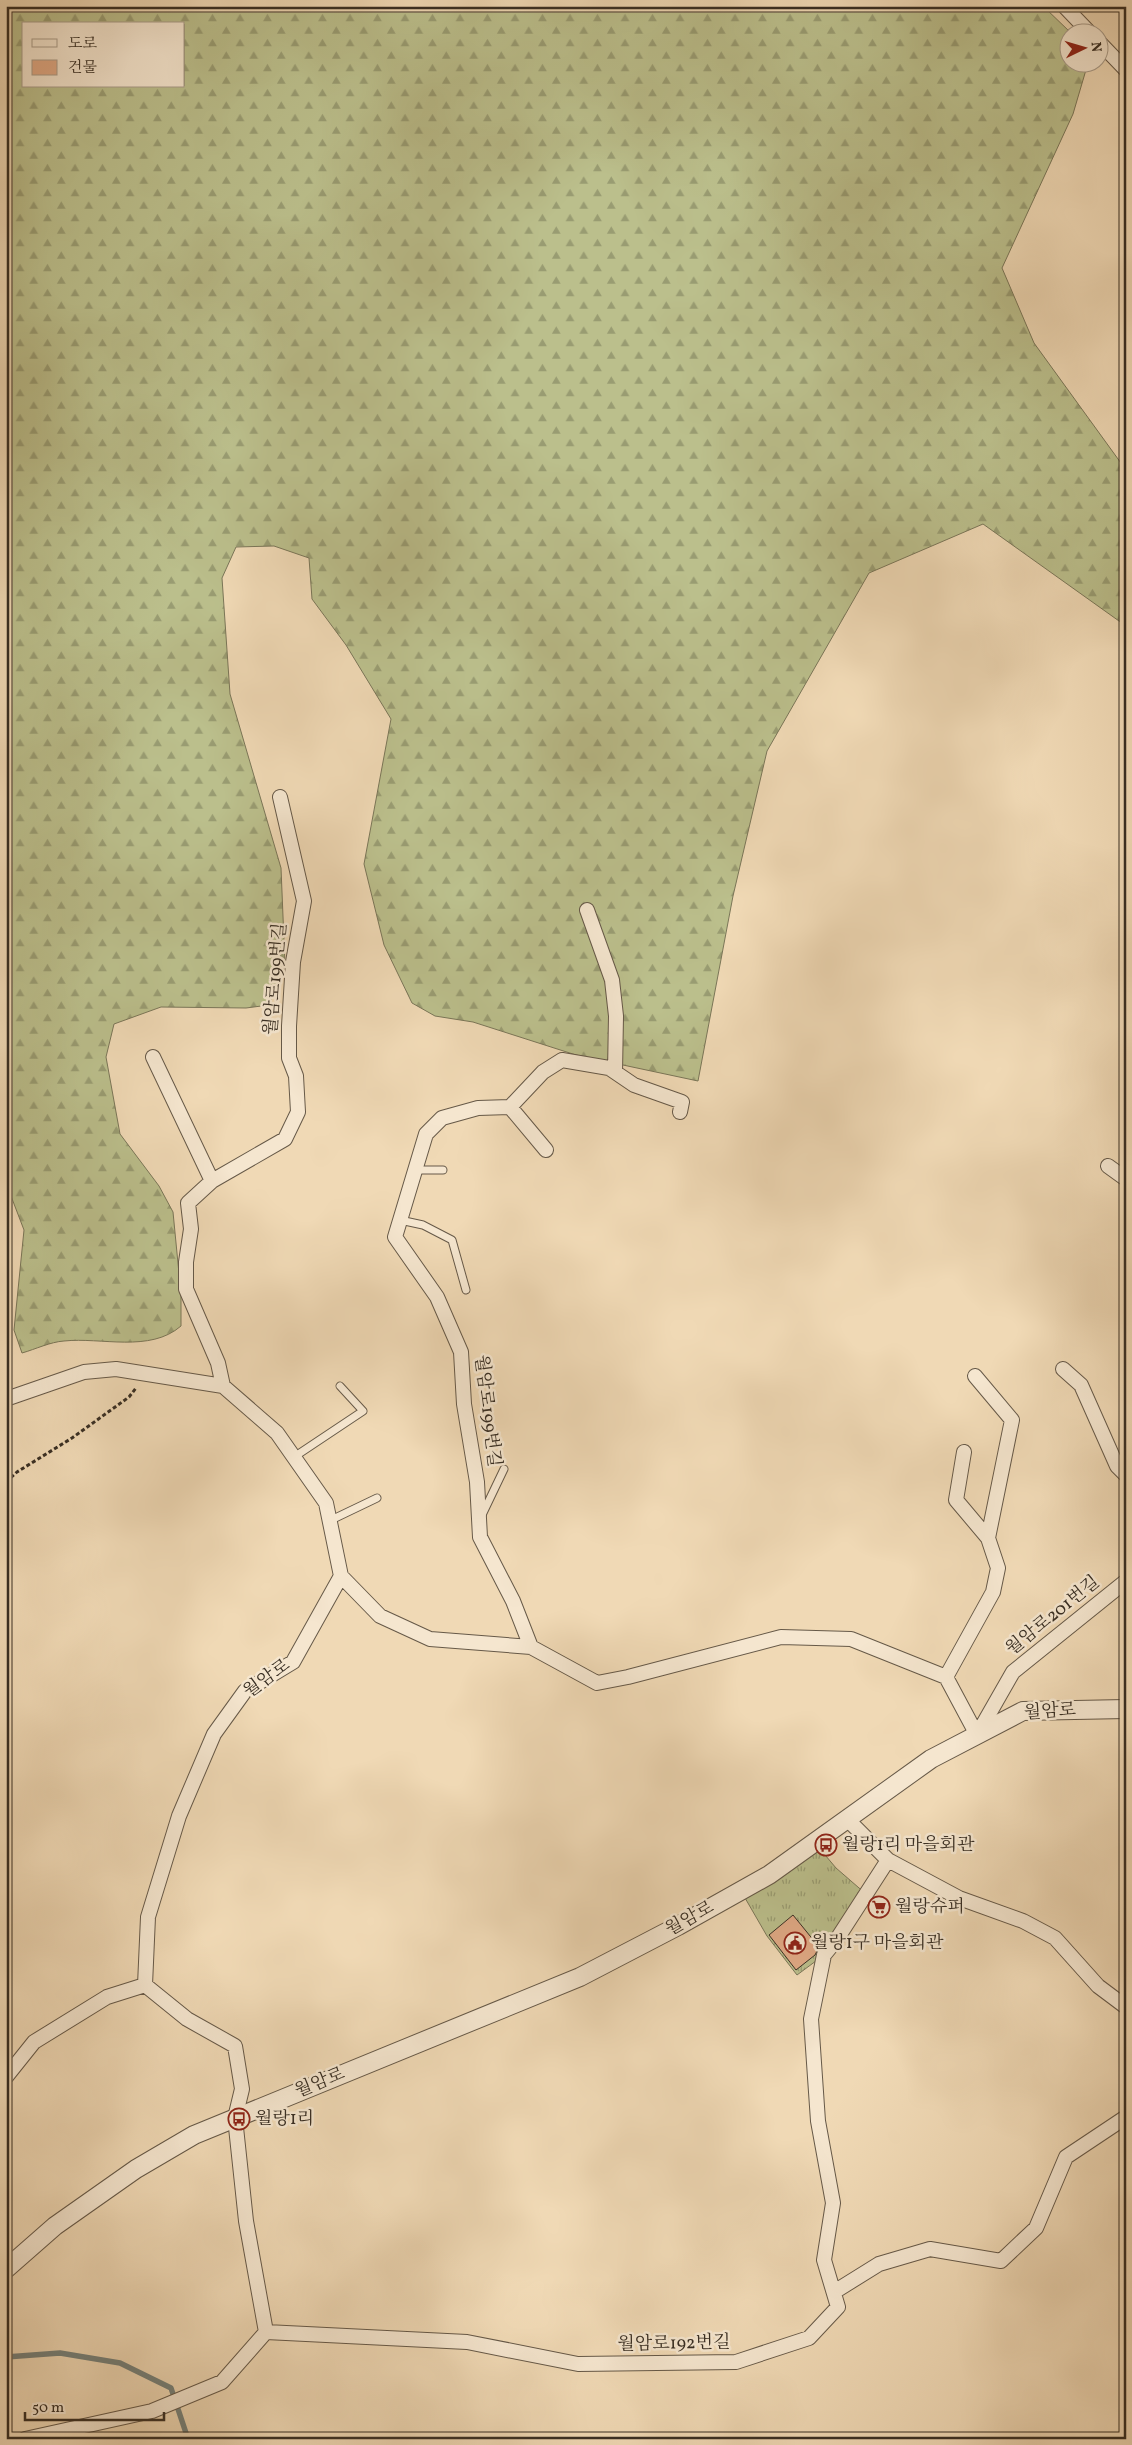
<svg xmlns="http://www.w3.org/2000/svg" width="1132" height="2445" font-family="Vollkorn,'Noto Serif KR',serif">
<defs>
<pattern id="grass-tufts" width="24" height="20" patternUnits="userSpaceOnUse" patternTransform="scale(1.25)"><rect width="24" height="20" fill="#bbbf8c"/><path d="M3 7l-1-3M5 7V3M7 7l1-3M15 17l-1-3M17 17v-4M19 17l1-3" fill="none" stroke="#999c72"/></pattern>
<pattern id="forest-firs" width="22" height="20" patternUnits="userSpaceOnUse" patternTransform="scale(1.25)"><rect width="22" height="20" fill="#bbbf8c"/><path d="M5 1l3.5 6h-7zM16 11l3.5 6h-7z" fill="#999c72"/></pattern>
</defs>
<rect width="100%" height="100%" fill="#f0d9b5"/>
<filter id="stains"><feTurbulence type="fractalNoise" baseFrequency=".004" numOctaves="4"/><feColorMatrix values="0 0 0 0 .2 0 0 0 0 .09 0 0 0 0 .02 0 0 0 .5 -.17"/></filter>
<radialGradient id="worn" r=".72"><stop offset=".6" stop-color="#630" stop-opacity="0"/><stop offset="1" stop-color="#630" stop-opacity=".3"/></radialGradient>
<path fill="url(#grass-tufts)" stroke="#7a7658" d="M815,1843l21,25 30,26 -42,61 -27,20 -30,-39 -26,-45z"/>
<path fill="url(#forest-firs)" stroke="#7a7658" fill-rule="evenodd" d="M6,6h1037l27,26v30l18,1 -15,51 -71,154 32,75 92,127v156l-143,-102 -114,49 -102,178 -34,145 -35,185 -122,-26 -103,-33 -38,-6 -23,-13 -28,-58 -20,-81 27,-145 -45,-74 -34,-46 -3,-41 -35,-12 -38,1 -14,31 8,116 51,174 4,97 -16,40 -23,3 -85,-1 -47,17 -8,33 14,77 39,52 14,26 8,82v32c-31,27 -80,11 -117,15 -14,1 -28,8 -42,12l-8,-23 10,-100 -18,-47zM24,24h160v62h-160z"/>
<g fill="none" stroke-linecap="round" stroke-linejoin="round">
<path stroke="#75817b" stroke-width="5.5" d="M6,2357l54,-4 60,10 51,25 17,51"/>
</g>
<path fill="#e1aa86" stroke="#382e23" d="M793,1915l26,32 -4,8 -19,15 -27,-35z"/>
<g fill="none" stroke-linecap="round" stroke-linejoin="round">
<g stroke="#665948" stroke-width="9">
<path id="service" d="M415,1170h28
M400,1220l23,5 29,15 14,50
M294,1457l69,-46 -23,-25
M482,1515l22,-46
M329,1521l48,-23"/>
</g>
<g stroke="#665948" stroke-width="16">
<path id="minor" d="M1064,6l25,26
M1100,43l26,27
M587,910l25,70 4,36 -1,56
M153,1057l59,124 -24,22 3,26 -5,33v27l32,74 5,23
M510,1107l33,-35 19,-12 47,8 25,17 48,17 -2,10
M1108,1166l18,13
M212,1181l73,-42 13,-27 -2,-36 -7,-18v-32l4,-64 11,-61 -24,-104
M1063,1369l18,16 36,81 9,9
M975,1376l37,44 -24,118
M6,1399l78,-27 32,-3 107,17 54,47 49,70 15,73 39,40 50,23 101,8 66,36 31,-6 153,-40 70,2 95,38 31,58
M531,1647l-18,-46 -33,-64 -3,-55 -13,-78 -3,-52 -24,-55 -42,-60 31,-103 16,-16 36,-10 32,-1 36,43
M946,1677l47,-85 5,-24 -10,-30 -32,-38 8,-48
M977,1735l36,-63 113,-91
M888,1860l71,38 64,23 32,17 43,48 28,21
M145,1985l3,-68 31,-101 35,-82 31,-43 48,-29 48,-86
M6,2077l28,-35 73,-45 38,-12 42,34 48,27 7,43 -7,29 11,103 20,111 -44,50 -70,29 -127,28
M834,2292l45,-28 51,-15 71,12 35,-33 30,-71 60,-40
M266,2332l201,10 111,22 158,-2 73,-24 29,-31 -14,-47 9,-57 -15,-82 -7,-102 13,-64 13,-16 51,-79 -41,-41"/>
</g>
<g stroke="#665948" stroke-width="20">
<path id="tertiary" d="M6,2269l49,-43 81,-57 58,-34 386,-158 98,-51 91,-51 162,-116 92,-48 103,-2"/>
</g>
<path stroke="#382e23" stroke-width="3" stroke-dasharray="4 2.5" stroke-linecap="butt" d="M6,1482l11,-10 55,-34 57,-41 7,-9"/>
<use href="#service" stroke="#f5e6cf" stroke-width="7"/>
<use href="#minor" stroke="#f5e6cf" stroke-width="14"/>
<use href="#tertiary" stroke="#f5e6cf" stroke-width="18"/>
</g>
<defs>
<g id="bus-ring" transform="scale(1.125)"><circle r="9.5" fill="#f5e6cf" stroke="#8f2418" stroke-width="1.5"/><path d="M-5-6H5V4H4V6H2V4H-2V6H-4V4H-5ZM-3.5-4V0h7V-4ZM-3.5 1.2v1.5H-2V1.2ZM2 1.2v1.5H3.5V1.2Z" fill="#8f2418"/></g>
<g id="supermarket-ring" transform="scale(1.125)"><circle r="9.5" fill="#f5e6cf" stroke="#8f2418" stroke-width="1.5"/><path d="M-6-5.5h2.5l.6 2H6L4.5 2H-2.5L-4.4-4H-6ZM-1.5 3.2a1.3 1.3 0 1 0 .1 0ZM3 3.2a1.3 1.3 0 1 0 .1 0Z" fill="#8f2418"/></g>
<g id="civic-ring" transform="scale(1.125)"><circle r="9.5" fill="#f5e6cf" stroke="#8f2418" stroke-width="1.5"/><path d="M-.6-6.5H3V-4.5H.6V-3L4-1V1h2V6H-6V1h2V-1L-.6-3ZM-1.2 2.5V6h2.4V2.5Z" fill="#8f2418"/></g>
</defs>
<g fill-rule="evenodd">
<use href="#bus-ring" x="826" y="1845"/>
<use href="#supermarket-ring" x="879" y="1907"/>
<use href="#civic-ring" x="795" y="1943"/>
<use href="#bus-ring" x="239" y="2119"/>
</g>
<g text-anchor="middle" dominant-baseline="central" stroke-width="5" stroke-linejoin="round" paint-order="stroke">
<g font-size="18" fill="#382e23" stroke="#f5e6cf">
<text transform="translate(276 979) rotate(-85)">월암로199번길</text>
<text transform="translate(487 1411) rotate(83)">월암로199번길</text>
<text transform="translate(1053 1616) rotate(-39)">월암로201번길</text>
<text transform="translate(267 1679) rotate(-36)">월암로</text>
<text transform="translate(1050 1712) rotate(-4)">월암로</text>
<text transform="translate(690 1919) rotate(-29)">월암로</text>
<text transform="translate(320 2083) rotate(-22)">월암로</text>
<text transform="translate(674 2344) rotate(-1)">월암로192번길</text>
</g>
<g font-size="18" fill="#382e23" stroke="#f5e6cf" text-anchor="start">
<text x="842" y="1845">월랑1리 마을회관</text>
<text x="895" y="1907">월랑슈퍼</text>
<text x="811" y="1943">월랑1구 마을회관</text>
<text x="255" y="2119">월랑1리</text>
</g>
</g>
<rect width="1132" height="2445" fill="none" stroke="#f0d9b5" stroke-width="25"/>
<rect x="8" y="8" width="1117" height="2430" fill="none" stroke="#382e23" stroke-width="2.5"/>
<rect x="12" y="12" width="1107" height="2420" fill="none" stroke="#382e23"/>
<rect x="22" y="22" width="162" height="65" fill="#f5e6cf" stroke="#a99c8a"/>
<rect x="32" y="39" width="25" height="8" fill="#f5e6cf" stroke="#a99c8a"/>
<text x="68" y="48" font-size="15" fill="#382e23">도로</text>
<rect x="32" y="60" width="25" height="15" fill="#e1aa86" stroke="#a99c8a"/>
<text x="68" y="72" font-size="15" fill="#382e23">건물</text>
<g transform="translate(1084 48) rotate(85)"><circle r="24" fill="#f5e6cf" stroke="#a99c8a"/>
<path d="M0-4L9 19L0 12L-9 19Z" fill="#8f2418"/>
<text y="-8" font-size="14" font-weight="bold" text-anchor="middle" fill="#382e23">N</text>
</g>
<path d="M25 2412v8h139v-8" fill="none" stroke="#382e23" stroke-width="2.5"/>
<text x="32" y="2412" font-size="15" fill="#382e23" stroke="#f5e6cf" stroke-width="4" paint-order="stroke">50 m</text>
<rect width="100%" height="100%" filter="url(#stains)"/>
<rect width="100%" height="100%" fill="url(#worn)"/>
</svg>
